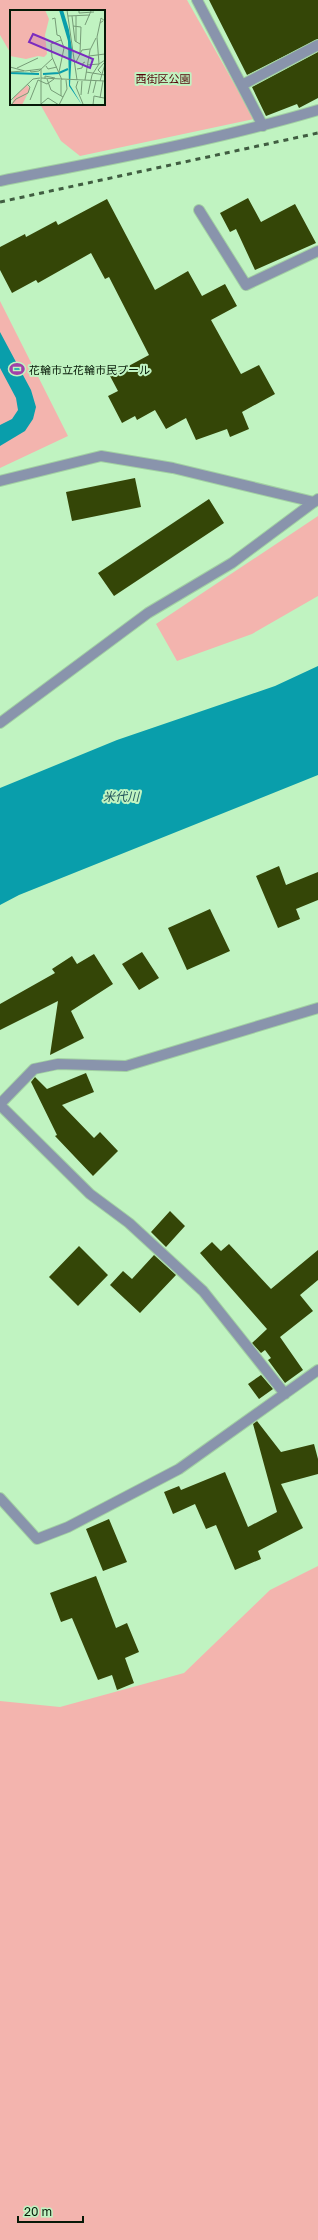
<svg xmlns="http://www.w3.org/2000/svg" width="318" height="2240" font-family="'Golos Text','Noto Sans JP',sans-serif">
<rect width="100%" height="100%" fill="#c0f3c1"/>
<path fill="#f3b4ae" d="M0,0h187l67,119 -174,37 -19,-15 -21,-37h64v-93h-93v43l-11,-19z
M0,301l68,135 -68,32z
M318,516v80l-66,38 -75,27 -21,-37z
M318,1566v674h-318v-539l60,6 124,-34 86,-83z"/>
<path fill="#099eab" d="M0,332l31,58 5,17 -3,12 -8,12 -25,15v-21l12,-6 6,-9 -2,-12 -16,-30z
M318,666v109l-299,120 -19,10v-117l117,-48 158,-54z"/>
<path fill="#344607" d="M209,0h109v39l-71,36z
M318,52v46l-19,10 -2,-4 -31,12 -14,-29z
M248,198l13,24 34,-18 21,39 -61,27 -19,-41 -6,3 -10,-19z
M107,199l48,91 33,-19 14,25 23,-12 12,22 -26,14 30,54 18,-9 16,29 -33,18 7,17 -19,8 -3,-8 -31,11 -10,-22 -20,11 -11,-19 -18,10 -2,-4 -13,7 -14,-27 10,-5 -8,-15 39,-21 -40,-78 -4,2 -14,-26 -53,30 -2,-3 -24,13 -12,-23v-23l25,-13 1,3 30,-16 2,4z
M135,478l6,29 -69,14 -6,-29z
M209,499l15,24 -110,73 -16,-23z
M279,866l7,19 32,-13v28l-22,9 4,10 -22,9 -22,-52z
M210,909l20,42 -43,19 -19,-42z
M142,952l17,26 -20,12 -17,-26z
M94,954l19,30 -42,27 13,27 -34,17 8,-54 -58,29v-26l55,-31 -3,-4 20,-13 5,8z
M86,1073l8,19 -32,13 32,33 6,-6 18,19 -25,25 -38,-40 2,-1 -26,-53 4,-5 12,12z
M170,1211l15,15 -19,21 -15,-15z
M212,1242l9,9 8,-7 42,45 47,-39v30l-18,15 13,16 -33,26 23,33 -18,13 -17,-23 3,-2 -6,-8 -4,3 -9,-10 15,-14 -67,-76z
M79,1246l29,29 -30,31 -29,-29z
M154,1255l22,20 -36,38 -30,-28 13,-14 9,8z
M261,1375l12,14 -14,10 -11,-15z
M257,1421l24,31 33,-8 4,15v15l-37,10 22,44 -45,23 3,8 -26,11 -19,-45 -10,4 -11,-25 -22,10 -9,-22 15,-6 2,4 44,-18 23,55 29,-15 -24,-88z
M109,1519l18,43 -24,9 -17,-42z
M96,1576l20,52 11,-5 12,29 -14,6 9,25 -17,7 -5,-15 -14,5 -26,-62 -11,4 -11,-29z"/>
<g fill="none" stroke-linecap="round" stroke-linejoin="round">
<g stroke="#a2d0a3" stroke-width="12">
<path id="minor" d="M197,0l66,126
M242,85l76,-40
M0,181c107,-21 213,-40 318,-71
M199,210l47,75 72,-34
M0,481l101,-25 72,12 141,34
M0,1104l34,-35 24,-5 68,2 192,-58
M0,1105l90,89 39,29 74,68 82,103
M0,1498l37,41 31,-12 111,-58 139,-99"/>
</g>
<g stroke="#a2d0a3" stroke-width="12">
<path id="tertiary" d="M0,723l148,-110 84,-50 86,-64"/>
</g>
<use href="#minor" stroke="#8994ac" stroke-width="10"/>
<use href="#tertiary" stroke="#8994ac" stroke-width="10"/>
<path stroke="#405d41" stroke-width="3" stroke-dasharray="5 5" stroke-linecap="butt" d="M0,202l318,-69"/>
</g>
<defs>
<g id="stadium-bare" transform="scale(1.2)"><path d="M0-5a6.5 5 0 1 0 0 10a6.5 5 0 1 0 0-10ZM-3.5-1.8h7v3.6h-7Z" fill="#a141a8" stroke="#c0f3c1" stroke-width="2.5" paint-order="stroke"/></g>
</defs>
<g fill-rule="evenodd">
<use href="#stadium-bare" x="17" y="369"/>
</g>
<g text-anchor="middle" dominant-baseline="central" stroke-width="4" stroke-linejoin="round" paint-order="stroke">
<g font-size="11" fill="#540409" stroke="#c0f3c1">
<text x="163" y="78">西街区公園</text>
</g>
<g font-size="11" fill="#061907" stroke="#c0f3c1" text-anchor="start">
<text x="29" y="369">花輪市立花輪市民プール</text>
</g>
<g font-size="12" font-style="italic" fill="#26595f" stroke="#c0f3c1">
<text x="121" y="796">米代川</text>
</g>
</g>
<g transform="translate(10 10)">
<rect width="95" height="95" fill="#c0f3c1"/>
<path d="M0,0h35l4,9 -4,16 2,19 -3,3 -6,-1 -12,3 -16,-3zM17,75l3,4 -8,16h-10l2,-8z" fill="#f3b4ae"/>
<path d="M49,0h4l6,20 3,19 -2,36 12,20 -13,-19 -1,-45z" fill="#099eab"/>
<path fill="none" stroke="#099eab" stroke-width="2" d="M0,63l29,1M33,64l16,-1 9,-4"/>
<path fill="none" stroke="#769c77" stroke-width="1" d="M57,0l10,70M69,0v3l15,-1M58,6l22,-1M62,6l3,25 5,3M66,6v26M42,9l3,-1 2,17 3,1 4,12 -5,24M93,11l-3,2 1,-5 4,3M75,15l6,-14M63,16l8,1 -1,26M51,30l-10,4 1,13 10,23M79,46l16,-2M66,52l6,-12 8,-1M77,55l12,-1 6,-4M36,56l2,3 9,-2M0,57l15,4 16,-2v36M7,58l21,-10M67,59l5,-1 1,-5 2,-1M20,60l1,2 8,-1 14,-13M0,62l14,-1M76,62l19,3M91,63l-3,-3 6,-7M31,68l64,3M35,69v-3l10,2M37,69l4,11 12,7M51,70v16M75,70l5,-30 6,-12M68,71l-2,6 7,17M90,71l5,-17M83,83l3,-12M78,84l4,-19 7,-11 -2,-27 3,-14M71,85l1,-14M90,88l3,-17M20,90l8,-20 9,4 7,-5M0,91l23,-22 7,-1M31,94l7,-6 11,7M1,95l5,-6 12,-6 2,-6 -3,-3M49,95l8,-16 -1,-9M83,95l1,-9 10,2"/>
<path fill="#7b2cbf" fill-opacity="0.15" stroke="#7b2cbf" stroke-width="2" d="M23,24l60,25 -3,9 -61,-26z"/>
<rect width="95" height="95" fill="none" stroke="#061907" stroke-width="2"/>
</g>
<path d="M18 2216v6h65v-6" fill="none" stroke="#061907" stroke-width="2"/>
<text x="24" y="2216" font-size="12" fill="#061907" stroke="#c0f3c1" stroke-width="3" paint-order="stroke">20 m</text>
</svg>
